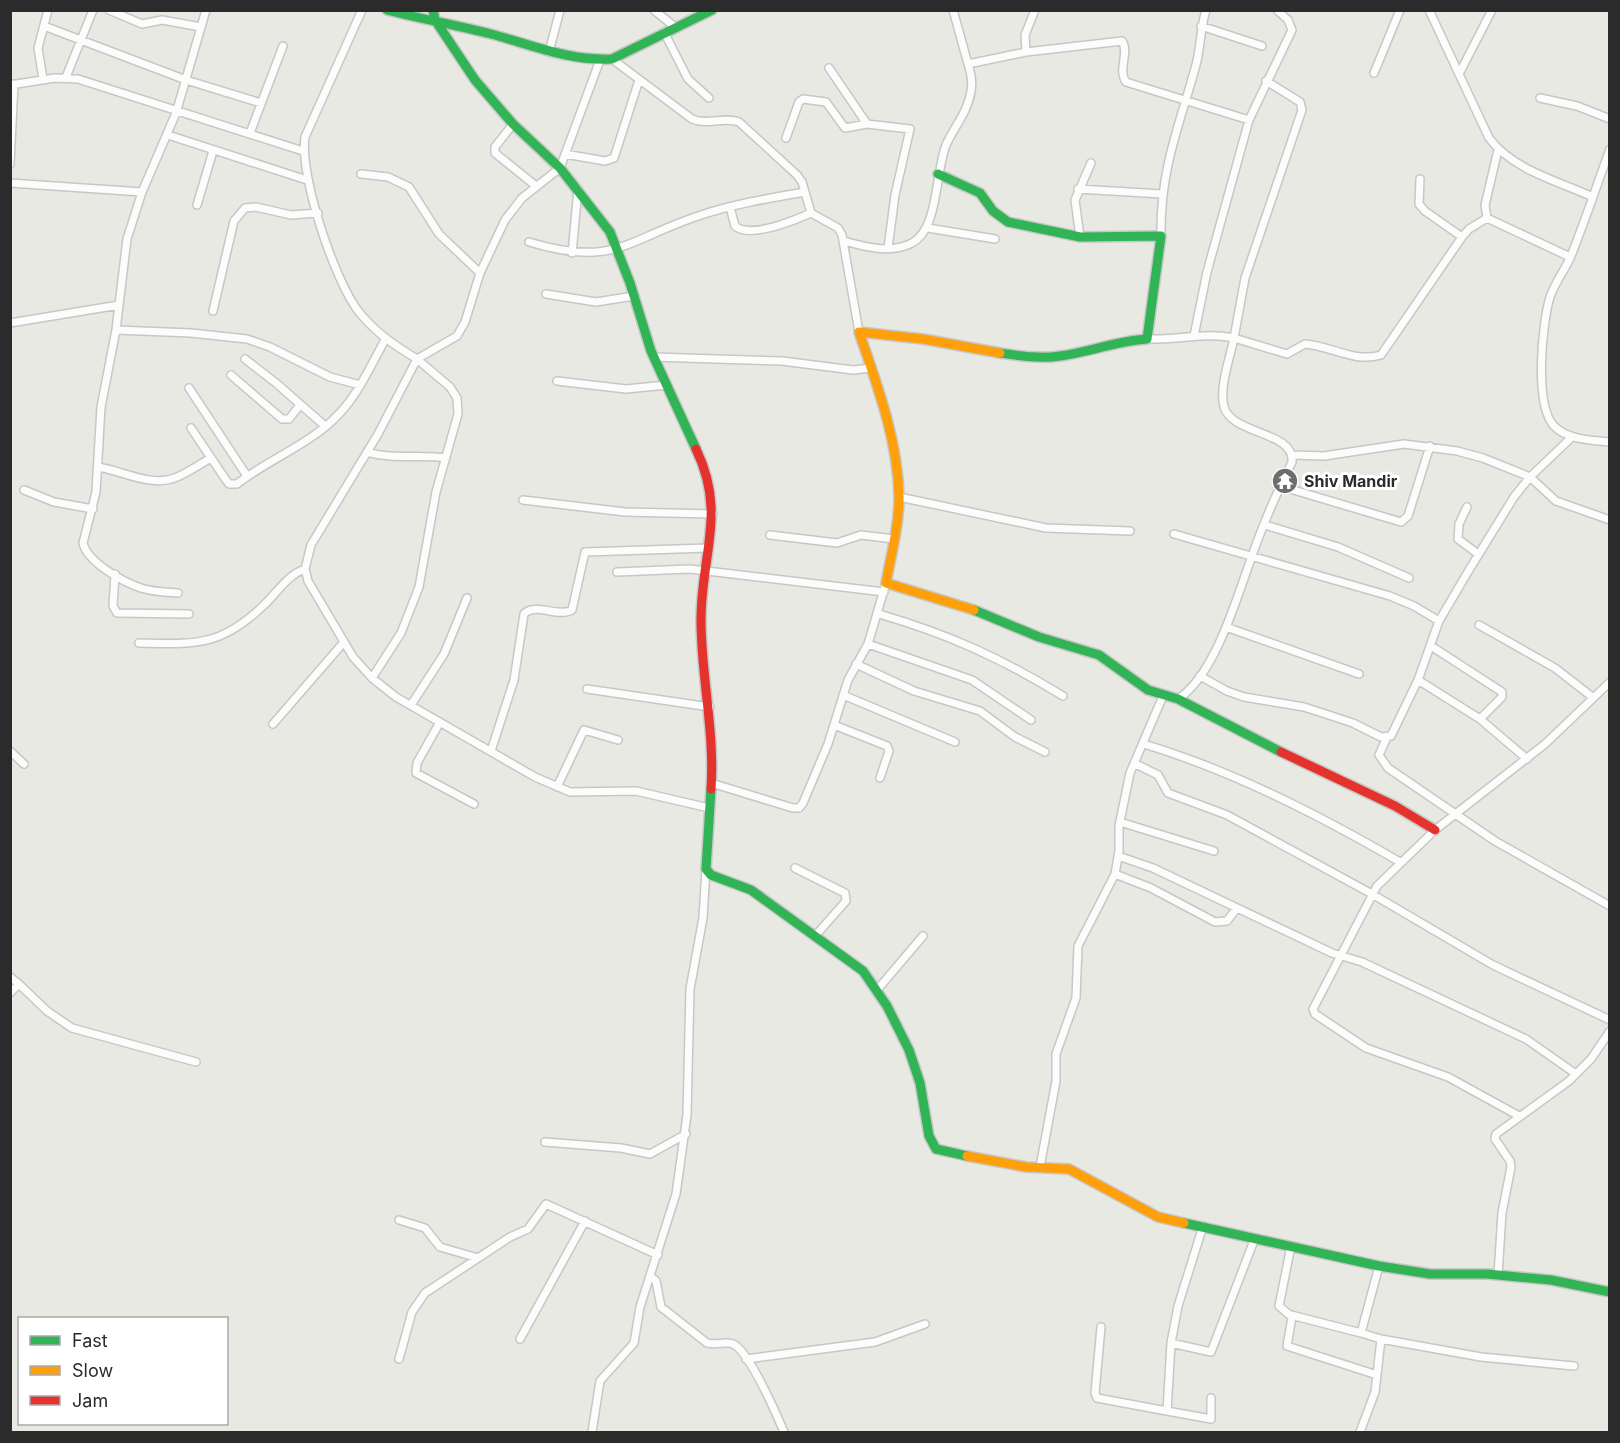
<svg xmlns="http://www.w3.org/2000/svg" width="1620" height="1443" font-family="Inter,sans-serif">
<rect width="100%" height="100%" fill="#e7e9e2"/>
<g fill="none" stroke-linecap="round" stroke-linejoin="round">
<g stroke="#c7c7c6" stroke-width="10">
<path id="street" d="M109,10l33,14 20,-4 39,7
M362,10l-57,127c-6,38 30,145 54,175 17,21 35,33 58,47l-39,75 -67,111 -6,24 3,12 45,76 19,21 24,19 139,80 35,15 66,-1 73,17
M654,10l21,17
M953,10l15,54 58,-12 96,-11c8,12 -5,28 4,41l123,38
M1429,10l60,128c24,32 69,43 104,59
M44,26l142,54 75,23
M1201,26l61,20
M664,32l24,47 21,19
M549,52l11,-42
M1026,52l-1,-17 10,-25
M612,59l80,60c16,7 32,-3 47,3l58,53 5,7 9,31 27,15 4,7 17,97
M829,68l38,56 43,5 -15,66 -7,53
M1374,73l26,-63
M1459,74l33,-64
M66,77l27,-67
M43,79l-5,-31 10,-38
M10,85l45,-7 23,1 225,72
M1540,98l37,8 33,13
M513,124l-18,23v6l41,33
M250,133l33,-87
M168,135l139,45
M786,138l13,-36 4,-3 23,3 19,26 22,-4
M1610,149c-13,36 -25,72 -39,107 -6,14 -16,26 -21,41 -8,26 -16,108 4,129 14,14 37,14 56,16
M1498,150l-13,55 2,13 83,39
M565,154l40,7 9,-3 25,-78
M10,164l4,-80
M361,174l27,3 21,10 30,47 41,39
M1420,179l-1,25 6,7 37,26
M10,183l132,9
M1078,189l84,5
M197,205l16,-54
M730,207l5,19c15,13 60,-6 76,-13
M928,228l67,11
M1161,236c-1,-67 18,-109 35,-171 5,-19 4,-36 10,-55
M1080,237l-5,-37 16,-37
M844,241c21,6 47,13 68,2 27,-15 23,-70 34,-98 8,-18 22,-33 25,-54 2,-10 0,-18 -3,-27
M529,242c86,26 96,-2 172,-27 33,-11 69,-17 104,-23
M572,253l6,-64
M546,294l50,8 38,-6
M213,311l21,-90 11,-13 11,-1 35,8 27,-2
M10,323l109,-18
M116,330l75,3 56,6 23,8 60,30 30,8
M1194,336l13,-64 42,-152 43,-90 -4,-10 -11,-10
M1147,339c30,1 58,-7 87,-1l11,-60 57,-168 -2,-8 -34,-21
M653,357l129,4 71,9 18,-2
M245,359l31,24 49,43
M231,375l51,44h7l11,-14
M557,381l69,8 41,-4
M189,388l58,88
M191,428l35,52 3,4h8c32,-25 74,-40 102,-70 20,-21 32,-49 46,-74
M367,452c26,8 53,2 79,6
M1293,455l31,1 80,-12 53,7 26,7 47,19 26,24 54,19
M98,467c26,4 53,21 79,10 12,-5 23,-13 34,-19
M1280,486l121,36 7,-6 22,-70
M24,490l30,12 39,7
M899,497l147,31 84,3
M523,500l102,12 88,2
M1467,507l-8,17 -1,15 20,15
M1265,525l73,22 71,31
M1174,534l216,62 24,10 25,15
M770,535l67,8 24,-8 33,4
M617,572l73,-3 194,23
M115,574l-2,32 4,7 72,1
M178,593c-13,-1 -25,-1 -37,-5 -18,-6 -54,-26 -58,-45l13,-51 5,-85 15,-77 11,-91 15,-47 34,-79 30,-103
M879,614c69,20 122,44 184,82
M1479,625l76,43 36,28
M1226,627l133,47
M139,643c57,1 81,4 124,-37 14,-13 24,-31 42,-37
M868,644l104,36 59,40
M1431,646l71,46v5l-22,22
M856,664l58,27 66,20 35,26 30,15
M1200,676l27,15 17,6 60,10 49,16 28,14 10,-1 27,-56 21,-59 30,-51 45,-73 16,-20 42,-40
M372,678l29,-45 18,-46 17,-95 22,-78 -1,-16 -7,-11 -33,-28 40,-23 8,-14 15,-49 25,-53 17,-22 38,-30 40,-108
M1418,680l62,39 47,40
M587,689l123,18
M843,695l112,47
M1178,699c40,-26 62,-113 79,-157 10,-27 22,-54 35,-80 3,-31 -60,-27 -68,-55 -5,-20 6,-49 10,-69l53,16 18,-10c27,2 49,19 76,11l81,-118 7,-8 18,-11
M411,705l33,-51 23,-56
M440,722l-23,41 -1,10 58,31
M273,724l71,-82
M834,725l53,21 2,5 -9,27
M1387,737l-8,18 9,13 107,73 115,65
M1144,744c89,27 175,71 256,118
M10,751l14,13
M491,751l23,-71 10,-66c10,-12 34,4 48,-4l13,-58 123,-4
M1136,764l22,11 10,18 59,22 145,79 121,71 117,55
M711,783l82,25h6l4,-5 25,-59 20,-64 20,-36 18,-61
M557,787l27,-57 34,10
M1120,822l94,29
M1118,856l35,12 179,85 30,9 164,77 50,35
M795,868l50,25 1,8 -30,34
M1115,874l36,14 64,34 12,-1 10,-13
M10,977l9,7
M877,990l46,-54
M10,993l9,-9 28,27 25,17 124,34
M1519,1116l-71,-39 -82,-29 -51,-34 -2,-5 64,-123 58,-56 110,-86 65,-62
M545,1142l76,6 29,6 36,-20
M1040,1167l16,-86v-27l20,-56 2,-52 37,-72 4,-23v-25l11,-53 33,-77
M399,1220l26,8 15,19 38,11
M1291,1246l-12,60 13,11 -5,29 90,29
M1498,1275l4,-62 9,-46 -1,-6 -15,-22 1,-5 73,-53 22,-22 19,-28
M650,1276l6,5 5,26 46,36c10,3 20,-3 28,2 16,11 41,68 49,87
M1291,1315l70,18
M1101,1327l-6,66 2,5 70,13 4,-68 7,-37 25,-80
M520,1339l65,-118
M1381,1339l100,18 93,9
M1171,1343l40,9 44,-114
M399,1359l13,-47 13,-19 85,-56 18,-8 18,-25 112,51
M746,1359l129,-17 50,-18
M1167,1411l44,8v-21
M592,1432l8,-51 34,-38 6,-36 36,-113 11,-79 3,-126 13,-71 3,-49
M1360,1432l15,-40 6,-53 -20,-6 18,-67"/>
</g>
<g stroke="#c7c7c6" stroke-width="12">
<path id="fast" d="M387,10c34,9 69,15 104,24 41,11 78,27 121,25l100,-49
M433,10l2,10 40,60 38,44 47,44 50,64 20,51 21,68 45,98
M938,174l42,19 13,18 15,11 72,15 81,-1 -14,103c-31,2 -57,13 -87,17 -20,3 -39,0 -60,-3
M974,610l65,27 60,18 49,35 30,9 103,53
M711,789l-5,80 5,6 40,15 112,81 24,35 22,44 11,33 9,53 7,13 31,7
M1184,1223l195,43 51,8h57l64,6 59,12"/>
</g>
<g stroke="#c7c7c6" stroke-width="12">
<path id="slow" d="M974,610l-88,-27c5,-28 13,-57 13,-86 -1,-57 -22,-112 -40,-165l64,7 77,14
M967,1156l59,11 43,2 89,48 26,6"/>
</g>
<g stroke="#c7c7c6" stroke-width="12">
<path id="jam" d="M696,449c31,64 5,105 5,171 0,56 14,112 10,169
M1281,752l114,54 40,24"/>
</g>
<use href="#street" stroke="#fbfcfb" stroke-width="7"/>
<use href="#fast" stroke="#30b455" stroke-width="9"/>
<use href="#slow" stroke="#ff9f0a" stroke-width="9"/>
<use href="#jam" stroke="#e5322d" stroke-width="9"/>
</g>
<defs>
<g id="temple-disc" transform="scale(1.35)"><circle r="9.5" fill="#6d6e6b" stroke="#fff"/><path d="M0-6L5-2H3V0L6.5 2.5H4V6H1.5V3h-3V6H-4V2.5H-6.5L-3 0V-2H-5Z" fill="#fff"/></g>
</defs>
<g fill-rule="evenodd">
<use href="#temple-disc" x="1285" y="481"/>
</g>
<g text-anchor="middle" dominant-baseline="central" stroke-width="6" stroke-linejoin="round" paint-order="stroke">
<g font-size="16" font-weight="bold" fill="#2b2b2b" stroke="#fff" text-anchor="start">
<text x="1304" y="481">Shiv Mandir</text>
</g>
</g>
<rect width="1620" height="1443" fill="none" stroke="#2b2b2b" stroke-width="24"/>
<rect x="18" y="1317" width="210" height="108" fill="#ffffff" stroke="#aaaaaa" stroke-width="1.5"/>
<rect x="30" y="1336" width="30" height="9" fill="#30b455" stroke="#aaaaaa" stroke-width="1.5"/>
<text x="72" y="1347" font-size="18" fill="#2b2b2b">Fast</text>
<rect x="30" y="1366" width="30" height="9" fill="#ff9f0a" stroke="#aaaaaa" stroke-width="1.5"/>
<text x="72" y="1377" font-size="18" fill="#2b2b2b">Slow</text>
<rect x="30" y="1396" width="30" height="9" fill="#e5322d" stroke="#aaaaaa" stroke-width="1.5"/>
<text x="72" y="1407" font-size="18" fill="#2b2b2b">Jam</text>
</svg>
